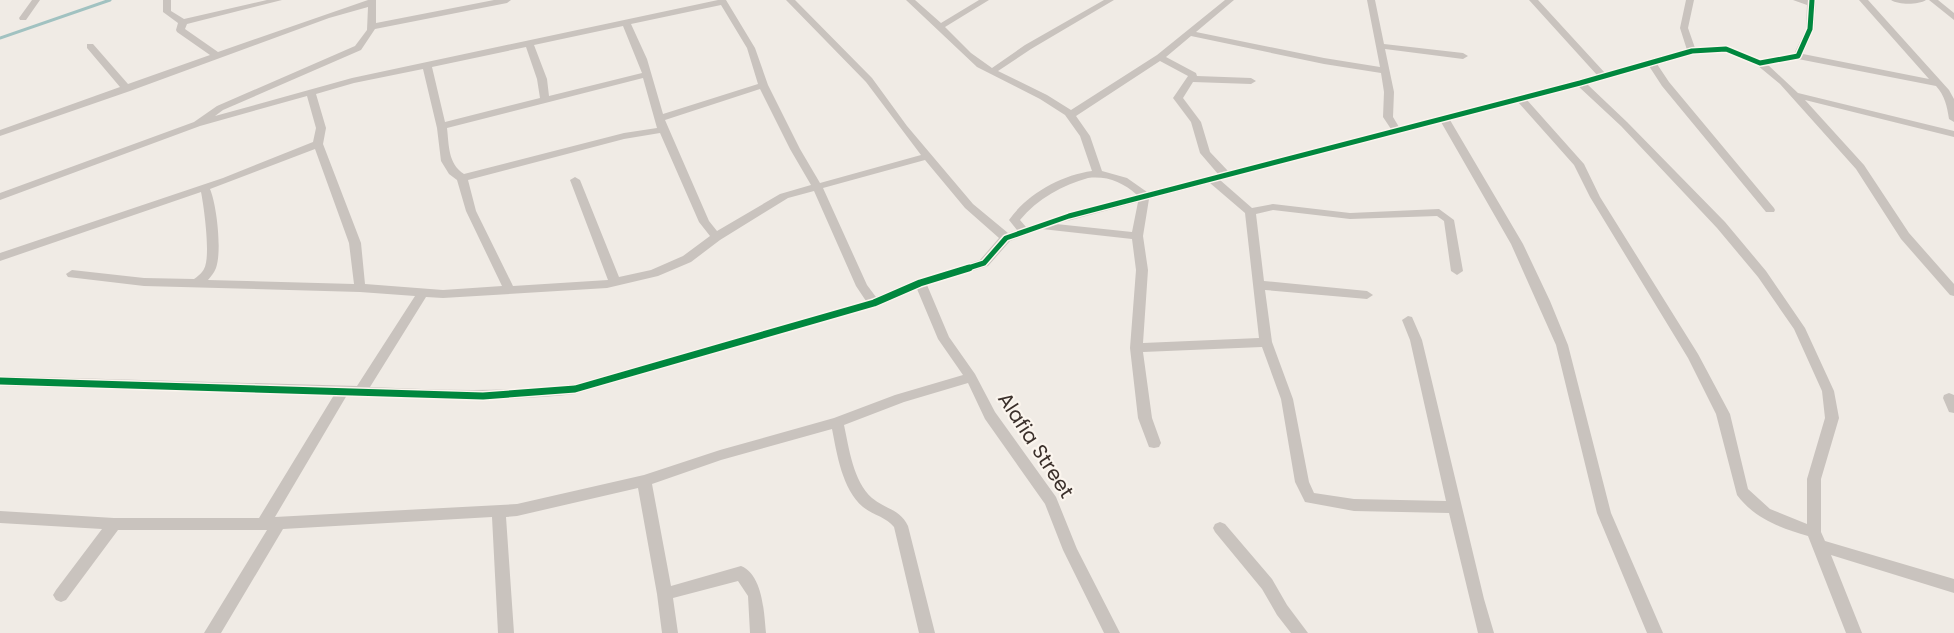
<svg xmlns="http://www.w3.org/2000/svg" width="1954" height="633" font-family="Poppins,sans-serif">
<rect width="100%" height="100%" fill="#f0ebe5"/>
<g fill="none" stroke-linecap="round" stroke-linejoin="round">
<path stroke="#a1c2c1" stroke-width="3" d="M0,38l110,-38"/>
<path fill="#c9c3be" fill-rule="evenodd" d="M32,0h8l-14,20h-6l-1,-2z
M163,0h8v11l13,8 83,-19h15l-95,24 -2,5 33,23 150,-52h8v23l118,-23h17l-4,3 -132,26 -14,21 -138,60 -8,6 137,-38 366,-78h8l29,48 13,37 32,64 20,34 101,-28 -55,-73 -80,-82h9l77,78 35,48 66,78 35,29 9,-3 -8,-10c17,-25 52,-45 83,-49l-12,-35 -15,-21 -25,-16 -63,-32 -71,-67h9l26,23 38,-23h10l-44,27 26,26 21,15 33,-23 79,-45h10l-83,49 -33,22 49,24 24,15 86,-55 68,-55h9l-38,32 128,26 56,9 -13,-67h8l9,44 79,9 5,3 -5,3 -78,-10 9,43 -1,25 6,10 198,-52 -68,-75h9l67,73 82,-23 -7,-22 6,-28h8l-6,28 7,20 31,-2 35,14 33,-6 12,-25 1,-24 -14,-5h23l-2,29 -11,25 126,25 -70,-79h9l81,90 5,9v23l-5,-3c-2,-13 -4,-23 -13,-33l-138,-27 -31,5 31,29 156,38v6l-149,-37 59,65 45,68 45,51v12l-4,-1 -49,-56 -45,-70 -76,-85 -23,-19 -32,-13 -32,2 -36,10 12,18 105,126 1,2 -1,2h-8l-104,-126 -13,-20 -62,18 40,38 98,100 41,49 39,57 29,63 5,27 -18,61v53l4,9 129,38v14l-123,-38 31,78h-16l-38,-97c-27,-8 -53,-17 -71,-41l-21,-81 -28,-56 -98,-161 -16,-32 -56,-63 -68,18 73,124 27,57 18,44 43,168 52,120h-16l-50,-120 -41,-168 -45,-101 -70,-122 -221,58 32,28 21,-4 77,9 89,-4 15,11 9,51 -6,4 -6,-4 -7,-50 -7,-5 -87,3 -77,-9 -17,4 8,67 103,10 6,4 -6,4 -102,-9 7,52 21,57 16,83 5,11 40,6 92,2 -36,-161 -8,-20 6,-4 4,1 10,23 62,259 10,34h-16l-29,-120 -95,-2 -49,-9 -10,-20 -14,-83 -19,-52 -119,5 9,66 9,25 -2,4 -5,1 -5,-1 -11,-29 -8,-70 6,-78 -4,-31 -90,-10 -32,12 -22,25 -61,19 22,52 26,37 20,38 61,85 21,52 43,84h-16l-41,-83 -18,-46 -60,-85 -17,-36 -64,19 -60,23c5,23 9,56 28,73 13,11 28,11 36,28l27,107h-16l-25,-106c-8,-10 -21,-12 -31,-20 -21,-18 -26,-53 -31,-78l-111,31 -69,24 19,102 70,-20c22,9 23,47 25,67h-16l-2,-37 -10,-15 -65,17 5,35h-16l-5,-39 -19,-106 -121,28 -11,1 8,116h-16l-6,-116 -209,12 -62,104h-17l63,-103h-149l-52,70 -5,2 -5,-2 -3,-5 3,-5 46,-61 -102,-6v-12l114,7h145l75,-123 -334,-9v-10l357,10 58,-90 -55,-4 -216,-6 -76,-9 -2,-3 6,-4 72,8 50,1c3,-2 8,-6 10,-10 7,-12 0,-62 -3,-77l-201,69v-8l223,-75 90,-36 3,-14 -9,-32 -107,30 -200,74v-7l194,-71 23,-16 138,-60 12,-16 1,-23 -39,11 -199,73 -130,45v-6l120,-43 -33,-39v-4h6l35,40 82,-29 -33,-23 -1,-2 2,-7 -15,-11zM721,5l26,43 11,36 -95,30 -16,-55 -16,-35zM623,26l19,47 -93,23 -2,-17 -13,-34zM1191,36l133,28 57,9 3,19 -1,25 8,12 -163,42 -18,-19 -9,-30 -18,-24 10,-16 58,2 5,-3 -5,-3 -54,-2 -1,-3 -30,-16zM526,47l11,32 3,19 -95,24 -13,-55zM1160,61l28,15 -15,22 18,24 9,31 18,21 -71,18 -20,-14 -25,-7 -12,-35 -14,-20zM423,69l14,59 4,33 8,13 8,6 9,31 36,75 -59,4 -78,-6 -4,-41 -38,-99 3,-16 -10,-34 38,-11zM643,78l14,50 -33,5 -160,41c-16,-10 -15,-29 -17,-46zM1578,86l43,40 96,102 41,49 36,52 28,62 3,27 -18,61v45l-37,-15 -22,-20 -18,-75 -32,-60 -98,-157 -16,-33 -57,-64zM760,89l30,60 21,36 -31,9 -63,37 -8,-10 -44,-101zM660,133l39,89 11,14 -27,20 -32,14 -32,7 -39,-97 -5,-3 -5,3 38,100 -95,6 -37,-75 -8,-31 156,-41zM315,149l34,94 5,41 -146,-4c3,-4 6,-7 8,-12 6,-17 1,-62 -6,-79zM925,160l40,48 34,30 -19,22 -64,20 -40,17 -9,-12 -44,-97zM1088,178c20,-2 34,4 49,17l-72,19 -39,13 -6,-7c17,-21 43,-35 68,-42zM1210,183l35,30 14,125 -116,5 5,-73 -5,-34 6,-37zM814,191l42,95 10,15 -291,83c-68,9 -136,6 -205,3l56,-90 17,1 164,-10 51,-12 33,-14 29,-22 68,-42zM1138,202l-6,30 -76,-8zM917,289l21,50 25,36 -68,20 -61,23 -114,32 -76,25 -127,29 -242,13 72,-122c77,3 152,8 228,-1l303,-88z
M1891,0h35c-8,5 -27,5 -35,0z
M1929,0h9l16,13v7z
M1949,393l5,2v18l-5,-1 -6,-14 1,-3z
M1220,522l5,2 47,55 15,26 21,28h-17l-14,-18 -15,-26 -47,-57 -2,-4 2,-4z"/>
<g stroke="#fbf5ee" stroke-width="8">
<path id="cycleway-far1" d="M965,269l19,-6 22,-25 63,-22 511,-133 112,-32 34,-2 34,14 38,-7 12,-27 2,-29"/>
</g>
<g stroke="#fbf5ee" stroke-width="10">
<path id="cycleway" d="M0,381l483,15 92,-7 299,-86 46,-20 49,-15"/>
</g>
<use href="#cycleway-far1" stroke="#00873e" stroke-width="5"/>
<use href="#cycleway" stroke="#00873e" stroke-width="7"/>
</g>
<g text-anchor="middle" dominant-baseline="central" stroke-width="4.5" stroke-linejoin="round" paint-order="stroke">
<g font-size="20" fill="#3b302b" stroke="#fbf5ee">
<text transform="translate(1036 445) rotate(57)">Alafia Street</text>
</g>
</g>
</svg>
